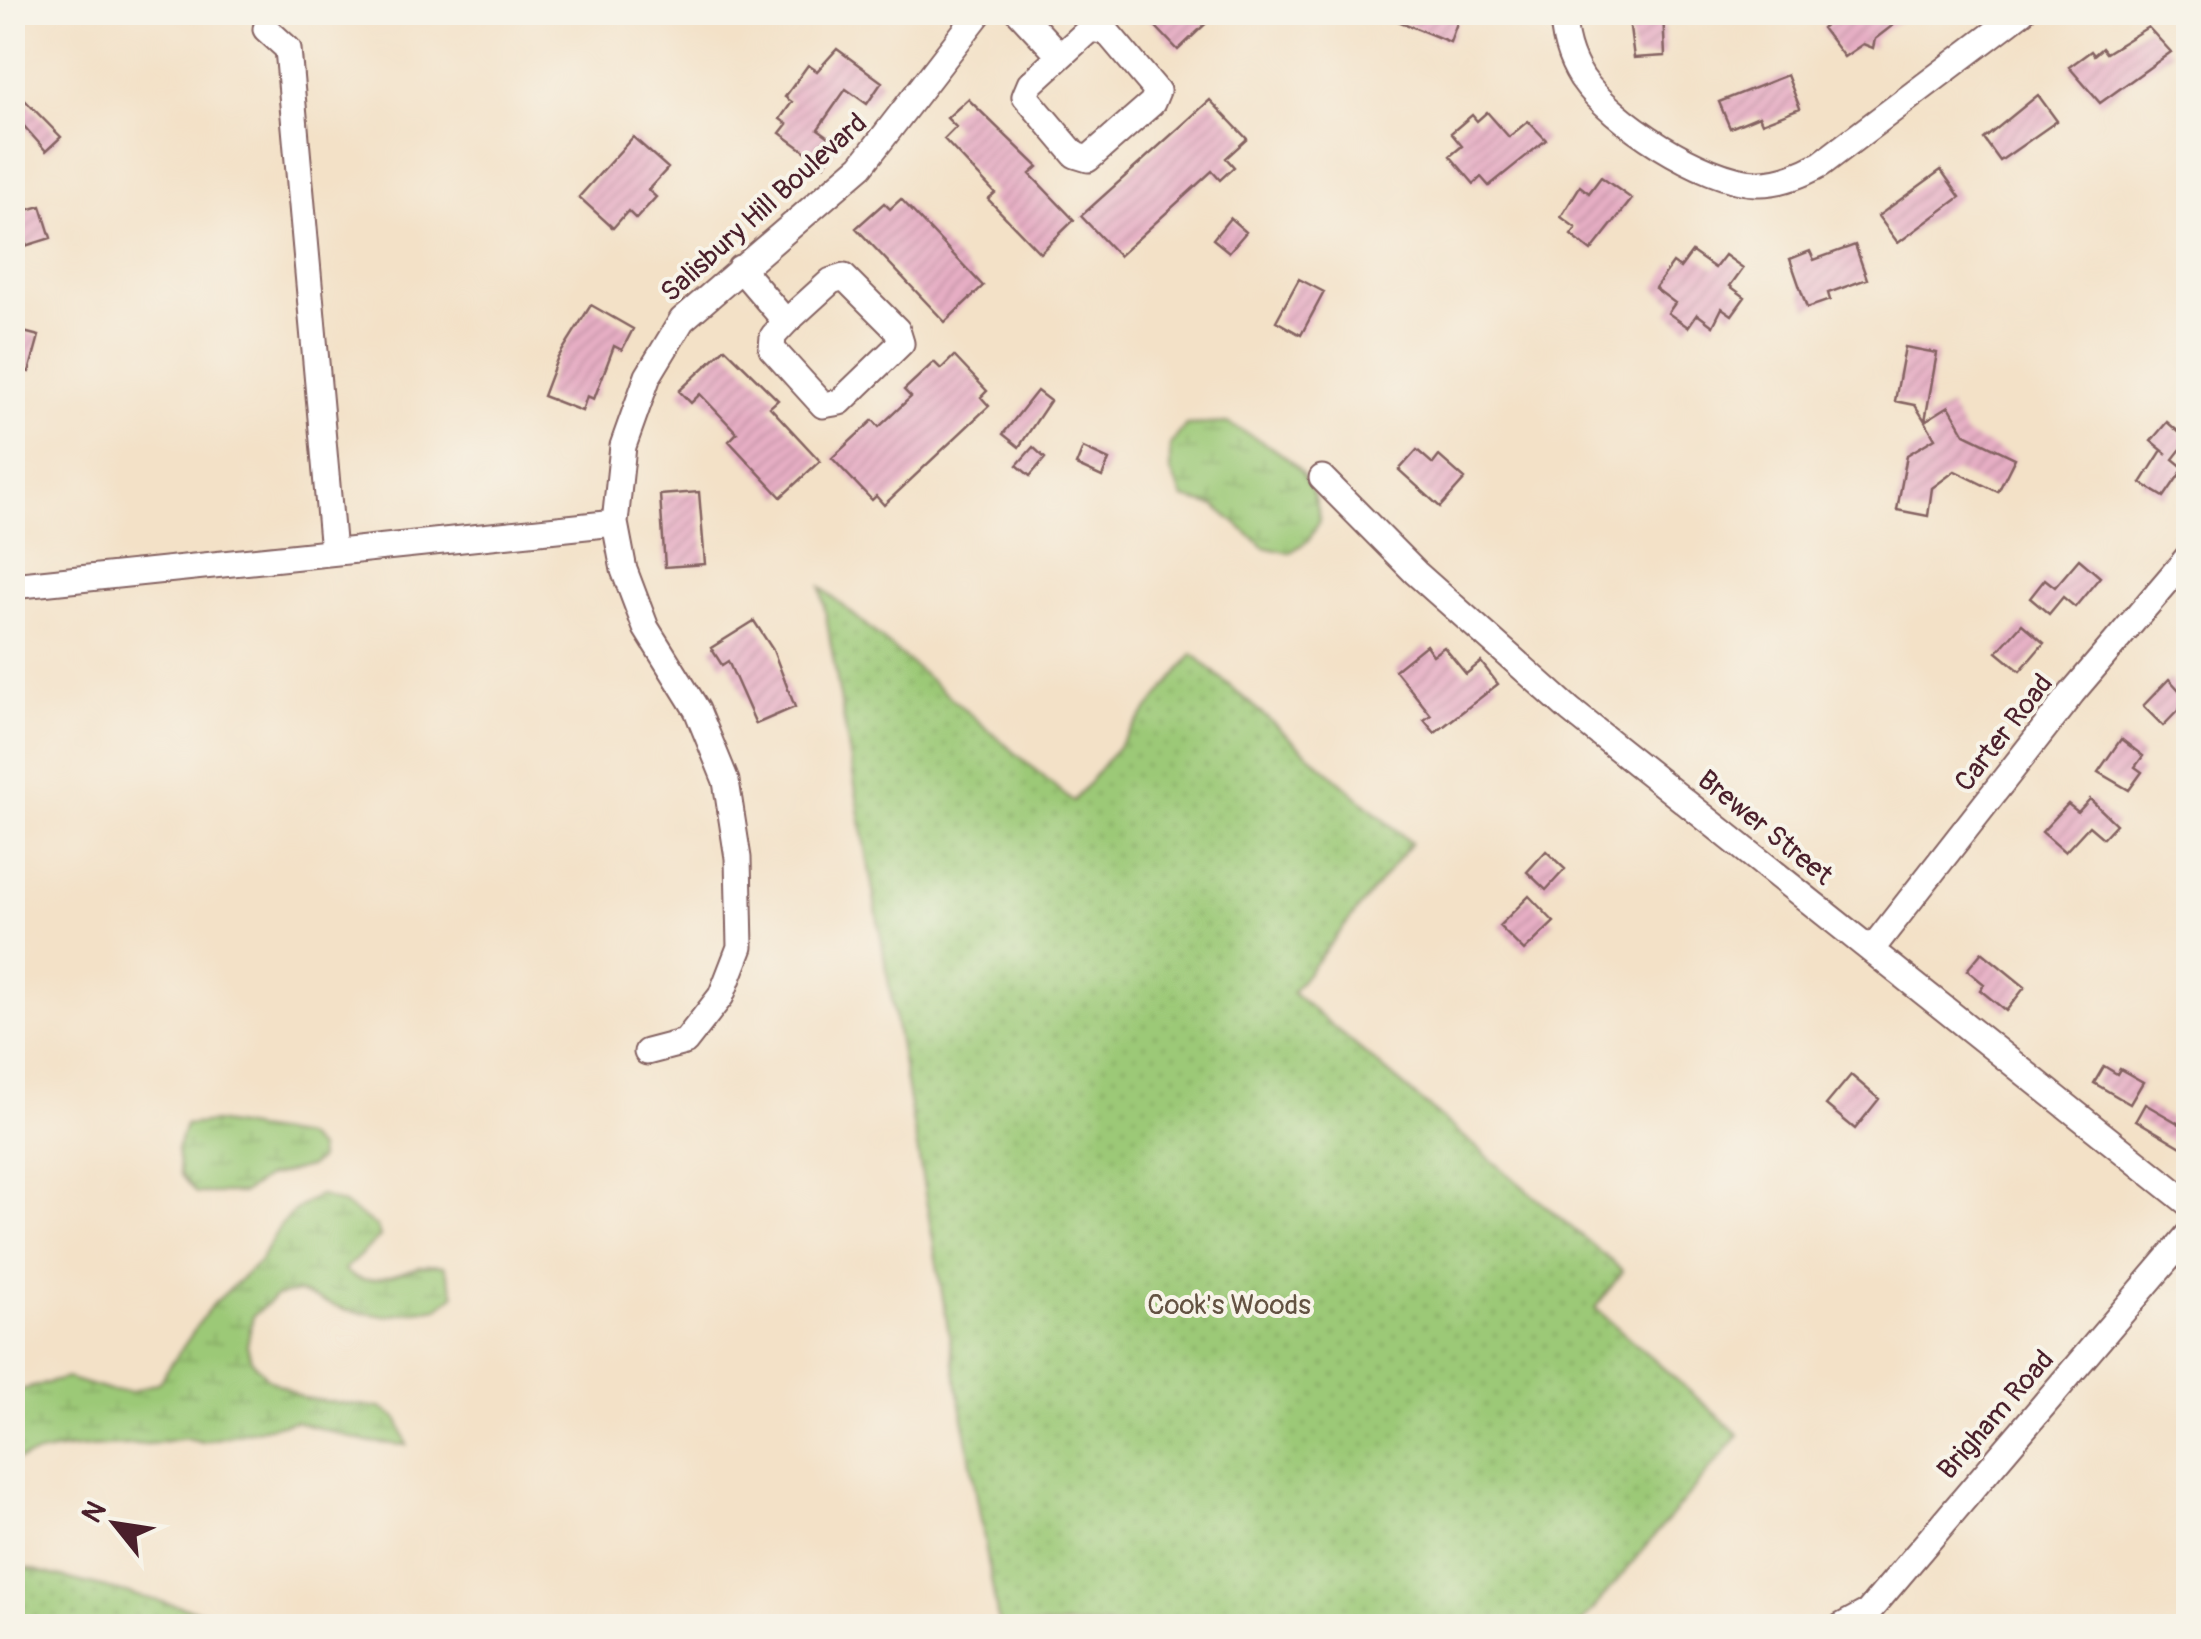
<svg xmlns="http://www.w3.org/2000/svg" width="2201" height="1639" font-family="Pangolin,sans-serif">
<defs>
<pattern id="wetland-marsh" width="20" height="14" patternUnits="userSpaceOnUse" patternTransform="scale(2.5)"><rect width="20" height="14" fill="#9cc977"/><path d="M1 5h8M5 5V1M11 12h8M15 12V8" fill="none" stroke="#88ac67"/></pattern>
<pattern id="park-dots" width="8" height="8" patternUnits="userSpaceOnUse" patternTransform="scale(2.5)"><rect width="8" height="8" fill="#9cc977"/><path d="M2 2h.1M6 6h.1" fill="none" stroke="#88ac67" stroke-width="1.8" stroke-linecap="round"/></pattern>
<pattern id="building-hatch" width="6" height="6" patternUnits="userSpaceOnUse" patternTransform="scale(2.5)"><rect width="6" height="6" fill="#e6aec4"/><path d="M-1 1l2-2M0 6l6-6M5 7l2-2" fill="none" stroke="#c795a9"/></pattern>
</defs>
<rect width="100%" height="100%" fill="#f7f3e8"/>
<filter id="ink" filterUnits="userSpaceOnUse"><feTurbulence type="fractalNoise" baseFrequency=".01" numOctaves="2"/><feDisplacementMap in="SourceGraphic" scale="20" xChannelSelector="R" yChannelSelector="G"/><feConvolveMatrix kernelMatrix="1 2 1 2 8 2 1 2 1" color-interpolation-filters="sRGB"/></filter>
<filter id="wash" filterUnits="userSpaceOnUse"><feTurbulence type="fractalNoise" baseFrequency=".0048" numOctaves="4" result="noise"/><feDisplacementMap in="SourceGraphic" scale="40" xChannelSelector="R" yChannelSelector="G"/><feGaussianBlur stdDeviation="2.25" result="paint"/><feColorMatrix in="noise" values="0 0 0 0 0 0 0 0 0 0 0 0 0 0 0 0 0 1.4 0 .05"/><feComposite in="paint" operator="in"/></filter>
<g filter="url(#wash)">
<rect width="100%" height="100%" fill="#f3e1c7"/>
<path fill="url(#wetland-marsh)" stroke="#737451" stroke-width="2.5" d="M1227,423c48,26 84,38 93,97l-11,20 -20,13 -25,-6 -49,-41 -32,-8 -13,-28v-25l16,-20z
M214,1122l90,15 14,12 1,10 -10,8 -42,10 -24,16h-47l-16,-19 -3,-25 8,-24z
M319,1195l24,9 34,23 3,10 -36,33c27,27 67,-11 100,-4l11,28 -17,14 -52,8 -41,-6 -46,-18 -23,4 -23,20 -6,29 4,14 16,19 36,20 78,10 17,11 9,26 -40,-3 -72,-21 -93,21c-20,-8 -35,1 -55,2 -46,2 -90,2 -134,17v-69l54,-14 43,13 22,1 27,-10 52,-76 48,-44 21,-36 14,-15z"/>
<path fill="url(#park-dots)" stroke="#737451" stroke-width="2.5" d="M821,587l252,215 120,-148 218,189 -119,149 331,279 -28,37 144,127 -160,191h-580z
M12,1565h1l247,61h-247z"/>
<g id="blocks">
<path fill="url(#building-hatch)" d="M1142,12h76l-40,38z
M1376,12h85l-11,30z
M1628,12h35l2,44 -31,2z
M1826,12h84l-35,27 -2,9 -10,-4 -19,13 -22,-29 10,-8z
M2148,27l23,25 -71,51 -31,-36 22,-16 3,4 8,-7 4,5z
M837,49l45,33 -15,22 -21,-15 -28,40 21,15 -15,21 -44,-32 7,-9 -7,-5 12,-17 -7,-5 23,-32 9,6z
M1787,75l13,33 -38,15 -3,-7 -29,12 -11,-26z
M12,87l49,50 -15,14 -24,-27 -10,12z
M2038,95l19,26 -57,40 -16,-22z
M968,99l70,68 -8,7 44,46 -34,33 -52,-54 7,-6 -51,-54 12,-12 -9,-9z
M1210,100l37,39 -21,19 8,9 -14,13 -8,-9 -93,85 -38,-40z
M1487,112l22,25 19,-16 18,19 -57,46 -8,-9 -7,7 -24,-28 12,-10 -11,-13 21,-18 5,6z
M633,137l35,31 -20,22 8,7 -20,22 -8,-8 -15,17 -34,-31z
M1941,170l19,27 -62,46 -20,-27z
M1601,177l31,22 -41,52 -20,-16 5,-7 -15,-11 19,-31 9,7z
M901,199l82,87 -38,36 -89,-94 28,-25 6,6z
M41,206l10,32 -32,10 -7,-34z
M1230,218l16,14 -17,20 -16,-13z
M1855,245l12,34 -39,14 2,7 -23,8 -17,-49 20,-8 4,9z
M1692,252l23,16 10,-13 18,13 -13,18 15,11 -13,18 -10,-7 -9,18 -16,-12 -9,13 -20,-14 7,-10 -20,-15 18,-25 7,5z
M1299,279l25,13 -23,43 -25,-14z
M591,305l42,24 -11,21 -8,-4 -20,53 -7,-3 -5,15 -39,-15 14,-37z
M12,329l27,7 -10,36 -17,-5z
M1905,347l32,6 -12,68 -10,-16 -20,-4z
M725,348l53,52 -8,7 50,54 -39,36 -52,-56 8,-8 -37,-39 -9,9 -12,-12z
M954,356l33,35 -6,6 8,9 -105,99 -8,-9 -4,4 -40,-42 41,-38 6,7 32,-30 -7,-7 30,-28 7,7z
M1037,391l13,10 -31,46 -16,-13z
M1949,406l16,28 50,24 -17,34 -43,-21 -23,17 -4,28 -31,-6 10,-55 28,-17 -10,-17z
M2167,422l21,18 -15,19 11,9 -20,29 -23,-14 21,-33 5,4 -16,-13z
M1033,447l12,11 -15,18 -13,-11z
M1083,448l26,12 -7,17 -26,-12z
M1417,450l16,14 6,-8 26,23 -25,28 -41,-37z
M699,492l6,72 -40,3 -5,-72z
M2079,559l21,18 -25,30 -12,-10 -14,17 -19,-16 15,-19 10,8z
M754,621l19,29 22,57 -39,17 -28,-63 -6,4 -11,-17z
M2022,624l22,19 -24,28 -23,-19z
M1426,645l7,10 11,-8 22,27 15,-12 17,22 -63,49 -11,-13 7,-5 -36,-45z
M2169,679l19,21 -25,26 -20,-20z
M2121,739l22,17 -8,11 7,5 -13,18 -31,-18z
M2090,799l26,25 -13,14 -14,-12 -24,26 -23,-20 26,-28 10,8z
M1546,851l19,18 -19,21 -19,-18z
M1529,896l25,26 -30,29 -25,-25z
M1982,952l43,35 -19,24 -26,-21 4,-6 -17,-14z
M2104,1066l13,8 3,-5 23,13 -13,22 -36,-21z
M1851,1075l28,24 -24,30 -29,-24z
M2145,1104l43,25v22l-52,-31z"/>
</g>
</g>
<g filter="url(#ink)">
<use href="#blocks" fill-opacity="0" stroke="#856362" stroke-width="2.5"/>
<g fill="none" stroke-linecap="round" stroke-linejoin="round">
<g stroke="#856362" stroke-width="29">
<path id="minor" d="M1019,12l41,44
M1563,12c0,23 7,47 19,66 29,43 122,103 174,105 23,1 45,-8 65,-19l201,-152
M266,29l22,20 45,503
M1090,29l17,3 50,59 -5,12 -64,56 -13,-4 -50,-59 5,-12z
M740,268l46,54 -13,14 -1,13 51,56 17,-3 61,-59 -4,-13 -53,-53 -13,4 -45,41
M1322,478l94,95 154,137 618,493
M12,586l603,-63
M1871,950l201,-257 116,-136
M647,1052l38,-10 36,-46 19,-49 -2,-89 -12,-77 -29,-71 -51,-82 -22,-58 -9,-47 8,-77 25,-70 34,-56 179,-154 119,-154
M1842,1626l26,-14 320,-377"/>
</g>
<use href="#minor" stroke="#fff" stroke-width="25"/>
</g>
</g>
<g text-anchor="middle" dominant-baseline="central" stroke-width="8" stroke-linejoin="round" paint-order="stroke">
<g font-size="28" fill="#4a1f2b" stroke="#f7f3e8">
<text transform="translate(764 208) rotate(-42)">Salisbury Hill Boulevard</text>
<text transform="translate(2004 733) rotate(-52)">Carter Road</text>
<text transform="translate(1765 828) rotate(39)">Brewer Street</text>
<text transform="translate(1996 1415) rotate(-49)">Brigham Road</text>
</g>
<g font-size="28" fill="#635242" stroke="#f7f3e8">
<text x="1229" y="1305">Cook's Woods</text>
</g>
</g>
<rect width="2201" height="1639" fill="none" stroke="#f7f3e8" stroke-width="50"/>
<g transform="translate(115 1524) rotate(300)" stroke="#f7f3e8" stroke-width="8" paint-order="stroke">
<path d="M0-8L18 38L0 25L-18 38Z" fill="#4a1f2b"/>
<text y="-15" font-size="28" font-weight="bold" text-anchor="middle" fill="#4a1f2b">N</text>
</g>
</svg>
